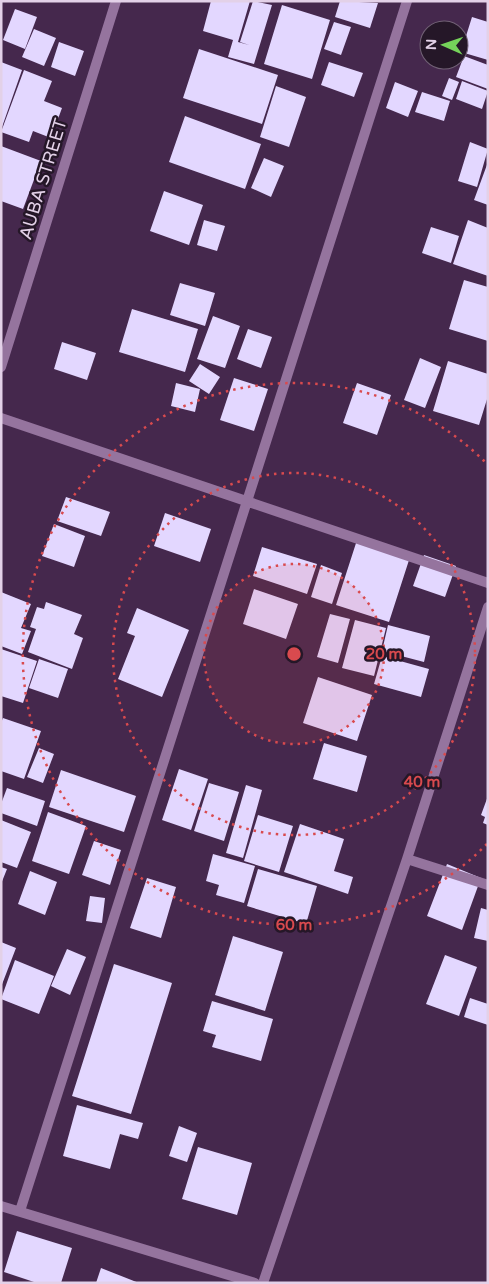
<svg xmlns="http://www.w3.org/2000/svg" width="489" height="1284" font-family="'Varela Round',sans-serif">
<rect width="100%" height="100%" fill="#45284d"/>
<path fill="#e3d7ff" d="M211,1h39l-12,41 11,3 -9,-3 13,-41 19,4 -18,59 -26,-7 5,-17 -30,-9z
M340,1l38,2 -8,25 -35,-11z
M282,5l48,15 -18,59 -48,-15z
M15,9l22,8 -12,32 -22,-9z
M472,17l16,5v38l-27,-8z
M334,22l17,5 -10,28 -17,-6z
M34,29l22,9 -12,28 -22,-9z
M59,42l25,9 -9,25 -24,-9z
M199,49l79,26 -16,49 -79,-26z
M464,56l24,9v24l-32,-12z
M1,62l21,8 -20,57h-1z
M329,62l34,11 -9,24 -33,-12z
M24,70l28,11 -8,20 18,7 -11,30 -18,-7 -4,11 -28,-10z
M449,78l10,4 -7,18 -10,-4z
M462,81l26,10 -6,18 -26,-10z
M395,82l23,9 -10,26 -22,-9z
M276,86l30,11 -17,50 -29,-10z
M422,92l28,9 -6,20 -29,-9z
M185,116l76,28 -16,45 -76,-27z
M470,142l18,7 -11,38 -19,-6z
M1,146l40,15 -18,48 -22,-8z
M264,158l20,8 -13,31 -20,-9z
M488,162v43l-14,-5z
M164,191l39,14 -14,40 -39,-14z
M204,220l21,6 -8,25 -20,-6z
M468,220l20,8v48l-35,-12z
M431,227l28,9 -8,27 -29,-10z
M464,280l24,7v54l-39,-12z
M180,283l35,10 -10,33 -35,-11z
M132,309l66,20 -13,43 -66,-20z
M213,316l27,10 -15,42 -28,-9z
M248,329l24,8 -11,31 -24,-9z
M62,342l34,11 -9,27 -33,-11z
M420,358l21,9 -16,41 -21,-8z
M448,361l40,13v22l-9,29 -46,-14z
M200,364l20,13 -11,17 -20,-13z
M234,378l34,11 -14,42 -34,-11z
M176,383l24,6 -5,23 -24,-6z
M357,383l34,12 -14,40 -34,-12z
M66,497l44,15 -9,24 -44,-15z
M165,513l46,16 -11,33 -46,-16z
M54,524l31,12 -11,31 -32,-11z
M357,540l53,17 -21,65 -53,-17z
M262,547l55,17 -10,30 -54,-18z
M424,555l32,11 -11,31 -32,-11z
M321,565l21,8 -10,31 -21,-7z
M254,589l44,15 -12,35 -43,-15z
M1,592l30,12 -10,24 10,3 -9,23 -21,-8z
M46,602l36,13 -8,19 9,4 -11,31 -44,-17 8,-23 -6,-2 7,-20 7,2z
M137,608l52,22 -27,67 -44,-18 17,-43 -8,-3z
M330,614l20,5 -12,44 -21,-6z
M355,620l31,8 -12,48 -32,-8z
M388,625l42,11 -6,26 -42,-11z
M1,649l36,12 -14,42 -22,-7z
M382,656l47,13 -8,28 -47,-13z
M39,659l29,10 -10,29 -29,-10z
M318,677l54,18 -15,46 -54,-18z
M3,718l38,13 -17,48 -23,-8v-48z
M324,743l43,13 -10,36 -44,-13z
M39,748l15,6 -11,29 -16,-6z
M179,769l29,10 -17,51 -29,-10z
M61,770l75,26 -12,36 -75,-25z
M209,783l30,9 -15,49 -30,-10z
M246,785l16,5 -19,68 -17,-5z
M7,788l38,13 -8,25 -36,-13v-9z
M488,796v29l-5,-2 2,-6 -4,-2z
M48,812l38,14 -17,48 -37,-13z
M258,815l35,11 -14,46 -35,-11z
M1,820l30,12 -14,36 -16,-6z
M300,824l44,15 -10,32 19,6 -5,17 -64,-22z
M94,841l27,9 -11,35 -28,-10z
M213,854l42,12 -11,37 -28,-8 3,-10 -13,-4z
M447,864l34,14 -19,52 -35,-14z
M1,867l6,2 -6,15z
M258,869l59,17 -11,38 -59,-18z
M30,871l27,11 -12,33 -27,-11z
M147,878l29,9 -15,51 -31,-10z
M90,896l15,2 -3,25 -16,-2z
M481,908l7,2v31l-14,-3z
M233,936l50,16 -18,59 -50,-16z
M1,942l15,6 -15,39z
M67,949l19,8 -16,38 -19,-9z
M445,955l32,12 -18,49 -33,-12z
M15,960l39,16 -15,38 -38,-15z
M114,964l58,19 -41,131 -59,-18z
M470,998l18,6v21l-24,-8z
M212,1001l61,18 -12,42 -49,-14 4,-12 -13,-4z
M77,1105l66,18 -5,16 -18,-5 -10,35 -47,-13z
M179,1126l18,7 -10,29 -18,-6z
M198,1147l54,16 -15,52 -55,-16z
M17,1231l55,17 -11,35h-24l-33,-11z
M101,1268l38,15h-43z"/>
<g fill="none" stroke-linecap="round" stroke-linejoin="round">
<path stroke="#95749e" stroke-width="10" d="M1,367l115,-366
M1,418l487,165
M407,859l81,26
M1,1206l254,77
M20,1211l387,-1210
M263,1283l144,-424 81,-252"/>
</g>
<circle cx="294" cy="654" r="90" fill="#d94a4e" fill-opacity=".12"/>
<g fill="none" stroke="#d94a4e" stroke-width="2.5" stroke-dasharray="2.5 5">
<circle cx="294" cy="654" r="90"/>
<circle cx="294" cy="654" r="181"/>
<path d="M487 844A271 271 0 1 1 487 464"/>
</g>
<g text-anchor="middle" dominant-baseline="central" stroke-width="5" stroke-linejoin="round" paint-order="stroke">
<g font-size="18" fill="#e3d1e8" stroke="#251728">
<text transform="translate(43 179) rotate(-73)">AUBA STREET</text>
</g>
</g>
<circle cx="294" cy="654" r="8" fill="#d94a4e" stroke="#251728" stroke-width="2.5"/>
<g font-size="15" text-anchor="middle" font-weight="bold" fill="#d94a4e" stroke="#251728" stroke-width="5" stroke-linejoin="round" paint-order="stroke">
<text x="384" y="659">20 m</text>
<text x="422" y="787">40 m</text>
<text x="294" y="930">60 m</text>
</g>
<rect width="489" height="1284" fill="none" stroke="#e3d1e8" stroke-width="5"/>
<g transform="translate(444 45) rotate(272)"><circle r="24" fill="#251728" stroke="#716175"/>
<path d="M0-4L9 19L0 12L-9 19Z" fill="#75d25a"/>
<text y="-8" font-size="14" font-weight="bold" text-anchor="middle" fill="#e3d1e8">N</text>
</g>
</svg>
